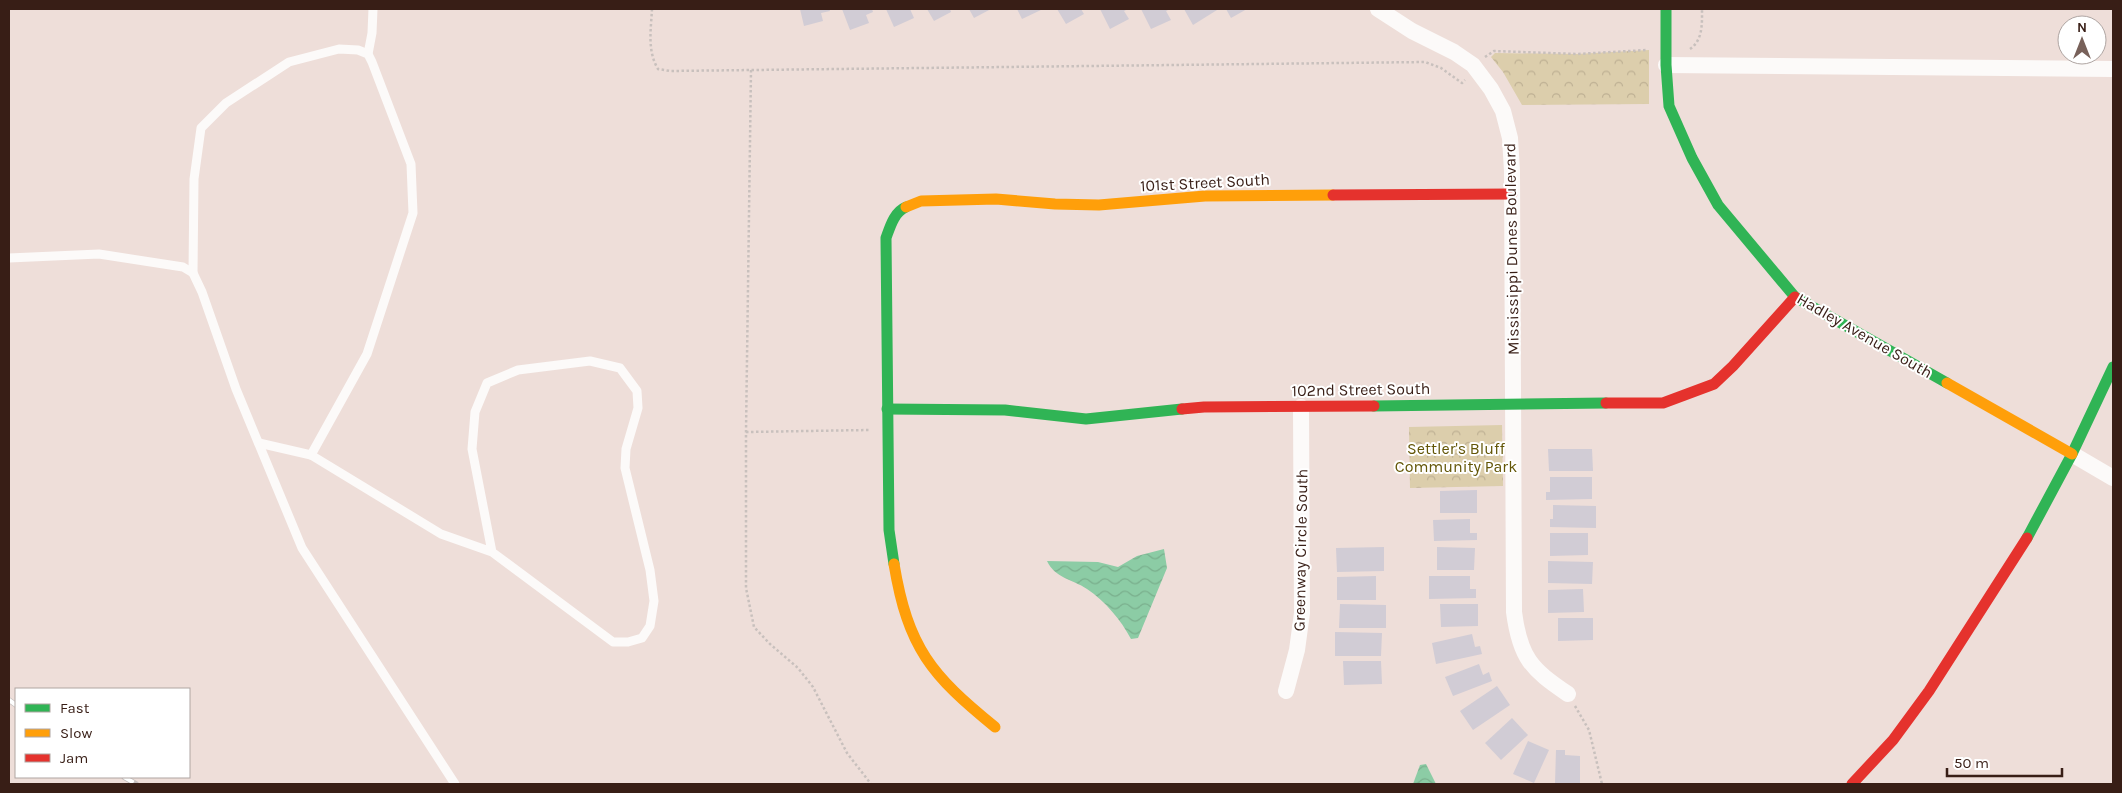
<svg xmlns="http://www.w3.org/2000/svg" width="2122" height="793" font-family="Karla,sans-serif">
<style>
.park{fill:url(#park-crowns)}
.water{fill:url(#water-waves)}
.building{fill:#d1ccd5}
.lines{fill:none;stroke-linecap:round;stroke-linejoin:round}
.path{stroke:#c8c0bd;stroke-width:2.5;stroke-dasharray:2.5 2.5;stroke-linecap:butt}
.lane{stroke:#fcfaf9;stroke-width:9}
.street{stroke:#fcfaf9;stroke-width:16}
.fast{stroke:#30b455;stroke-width:11}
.slow{stroke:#ff9f0a;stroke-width:11}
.jam{stroke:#e5322d;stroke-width:11}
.rail-casing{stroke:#c5bfbe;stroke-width:5.5}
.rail{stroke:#fff;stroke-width:4;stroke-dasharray:11;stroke-linecap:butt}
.labels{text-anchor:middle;stroke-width:4;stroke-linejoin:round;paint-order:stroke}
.street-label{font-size:16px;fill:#381e16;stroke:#fff}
.park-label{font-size:16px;fill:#635607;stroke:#fff}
</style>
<defs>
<pattern id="park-crowns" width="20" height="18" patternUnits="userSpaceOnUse" patternTransform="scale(1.25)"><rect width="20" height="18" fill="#dcceac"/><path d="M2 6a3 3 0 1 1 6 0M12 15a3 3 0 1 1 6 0" fill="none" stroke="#beb093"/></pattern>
<pattern id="water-waves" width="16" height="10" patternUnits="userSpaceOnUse" patternTransform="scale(1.25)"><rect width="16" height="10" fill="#8ccca5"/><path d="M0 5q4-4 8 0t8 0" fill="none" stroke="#7aaf8d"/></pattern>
</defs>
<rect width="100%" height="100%" fill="#eeded9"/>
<g class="park">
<polygon points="1649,50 1649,104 1522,105 1503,72 1491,57 1495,53 1577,54"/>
<polygon points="1502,425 1503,486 1410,488 1409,427"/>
</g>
<g class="water">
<path d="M1164,549L1167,568L1138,638L1131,639C1121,620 1105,601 1087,589C1072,579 1055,578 1047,561L1098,562L1118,567L1137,556Z"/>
<polygon points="1426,764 1436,784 1413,784 1420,765"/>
</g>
<g class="building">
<polygon points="800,9 829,9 830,11 821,13 823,21 804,26"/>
<polygon points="842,9 872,9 873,12 866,15 869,23 850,30"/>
<polygon points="886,9 910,9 914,18 894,27"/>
<polygon points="927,9 950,9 951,12 934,21"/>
<polygon points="969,9 991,9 974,18"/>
<polygon points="1017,9 1043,9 1022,19"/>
<polygon points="1057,9 1081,9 1084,14 1066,24"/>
<polygon points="1100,9 1128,9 1124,11 1129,19 1110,29"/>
<polygon points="1141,9 1170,9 1166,11 1171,20 1151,29"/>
<polygon points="1184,9 1216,9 1217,10 1193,25"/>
<polygon points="1226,9 1247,9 1231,18"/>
<polygon points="1548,449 1592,449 1593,471 1549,471"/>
<polygon points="1550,477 1592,477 1592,499 1546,500 1546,492 1550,492"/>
<polygon points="1477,490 1477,513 1440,513 1440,491"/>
<polygon points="1553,505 1596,506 1596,528 1550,527 1550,519 1553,519"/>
<polygon points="1470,519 1470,533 1477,533 1477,540 1434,541 1433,520"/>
<polygon points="1550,533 1588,533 1588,555 1550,556"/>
<polygon points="1384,547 1384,571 1337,572 1336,548"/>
<polygon points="1437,547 1475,548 1474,570 1437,570"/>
<polygon points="1548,561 1593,562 1592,584 1548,583"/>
<polygon points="1376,576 1376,600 1337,600 1337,577"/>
<polygon points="1429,576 1470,576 1470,589 1476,589 1476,598 1429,599"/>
<polygon points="1583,589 1584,612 1548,613 1548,590"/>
<polygon points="1340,604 1386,605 1386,628 1339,628"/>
<polygon points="1440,604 1478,604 1478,626 1441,627"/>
<polygon points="1558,618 1593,618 1593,640 1558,641"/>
<polygon points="1335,632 1382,633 1381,656 1335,656"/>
<polygon points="1472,634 1475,647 1480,646 1482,654 1436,664 1432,643"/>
<polygon points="1343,661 1381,661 1382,684 1344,685"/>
<polygon points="1479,664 1483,675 1489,672 1492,681 1453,696 1445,677"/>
<polygon points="1497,686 1510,705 1473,730 1460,711"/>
<polygon points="1512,718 1528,735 1501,760 1485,743"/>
<polygon points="1528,741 1549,750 1534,783 1513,774"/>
<polygon points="1556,750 1565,750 1565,755 1580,756 1580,784 1555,784"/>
</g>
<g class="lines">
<g class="path">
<path d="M652,9C651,29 647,51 658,69L670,71L1425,62L1441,68L1462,83L1465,80"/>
<path d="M1690,49C1703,40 1702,24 1702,9"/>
<polyline points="1485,57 1494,51 1577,54 1647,50"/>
<polyline points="751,70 746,432 746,588 754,627 770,644 798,668 813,687 847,753 871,784"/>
<polyline points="746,432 869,430"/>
<polyline points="1575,706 1589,730 1602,784"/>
</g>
<g class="lane">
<polyline points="368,54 372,33 373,9"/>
<polyline points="9,258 99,254 183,267 193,273 202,292 236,389 302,548 455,784"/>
<polyline points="193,273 194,179 201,128 226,103 289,62 339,49 358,50 368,54 372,62 411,164 413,213 367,354 311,455"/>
<polyline points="259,443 311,455 441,534 492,552 613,642 628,642 642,638 650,626 654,601 650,570 625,468 626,449 638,408 637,391 620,368 590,361 518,370 487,383 475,412 472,449 492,552"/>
</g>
<g class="street">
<path d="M1378,9L1412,31L1454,52L1473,65L1491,89L1503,111L1510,138L1512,171L1514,612C1520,658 1531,669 1568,694"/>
<polyline points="1666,65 2113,69"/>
<polyline points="2072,454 2113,478"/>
<polyline points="1286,691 1297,650 1302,613 1301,407"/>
</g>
<g class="fast">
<polyline points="1666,9 1666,65 1669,106 1692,158 1718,205 1795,297 1947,383"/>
<polyline points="1374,406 1606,403"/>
<polyline points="887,409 1005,410 1086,419 1182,409"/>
<polyline points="2027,538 2072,454 2113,367"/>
<path d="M894,564L889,530L886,238C890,227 894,212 906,207"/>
</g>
<g class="slow">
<polyline points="906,207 921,201 996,199 1055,204 1099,205 1205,196 1333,195"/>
<polyline points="1947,383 2072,454"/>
<path d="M894,564C908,648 931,675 995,727"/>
</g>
<g class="jam">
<polyline points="1333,195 1512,194"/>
<polyline points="1606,403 1663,403 1714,384 1733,366 1795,297"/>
<polyline points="1182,409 1204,407 1374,406"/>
<polyline points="1852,784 1893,740 1929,691 2027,538"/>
</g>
<g class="rail-casing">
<g id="rail">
<polyline points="9,700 16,705"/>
<polyline points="124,777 136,784"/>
</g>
</g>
<use href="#rail" class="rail"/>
</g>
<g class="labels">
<g class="street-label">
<text transform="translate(1205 182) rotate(-3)" y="6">101st Street South</text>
<text transform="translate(1511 249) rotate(-91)" y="6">Mississippi Dunes Boulevard</text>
<text transform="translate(1865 335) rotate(30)" y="6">Hadley Avenue South</text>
<text transform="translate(1361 389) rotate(-1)" y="6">102nd Street South</text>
<text transform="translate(1300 550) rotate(-89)" y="6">Greenway Circle South</text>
</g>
<g class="park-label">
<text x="1456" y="454">Settler's Bluff<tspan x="1456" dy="18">Community Park</tspan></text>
</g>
</g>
<rect width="2122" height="793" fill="none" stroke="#381e16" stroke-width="20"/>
<rect x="15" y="688" width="175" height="90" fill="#ffffff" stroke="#afa5a2"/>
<rect x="25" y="704" width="25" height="8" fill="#30b455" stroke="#afa5a2"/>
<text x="60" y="713" font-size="15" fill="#381e16">Fast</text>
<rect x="25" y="729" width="25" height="8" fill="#ff9f0a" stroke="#afa5a2"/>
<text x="60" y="738" font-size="15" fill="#381e16">Slow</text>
<rect x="25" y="754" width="25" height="8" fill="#e5322d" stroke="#afa5a2"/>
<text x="60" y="763" font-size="15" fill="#381e16">Jam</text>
<g transform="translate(2082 40)"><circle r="24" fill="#ffffff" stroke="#afa5a2"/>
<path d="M0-4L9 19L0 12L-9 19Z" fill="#78615a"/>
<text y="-8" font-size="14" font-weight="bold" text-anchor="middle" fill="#381e16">N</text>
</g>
<path d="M1947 768v8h115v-8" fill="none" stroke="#381e16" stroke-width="2.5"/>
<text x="1954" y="768" font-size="15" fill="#381e16" stroke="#ffffff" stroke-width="4" paint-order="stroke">50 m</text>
</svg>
